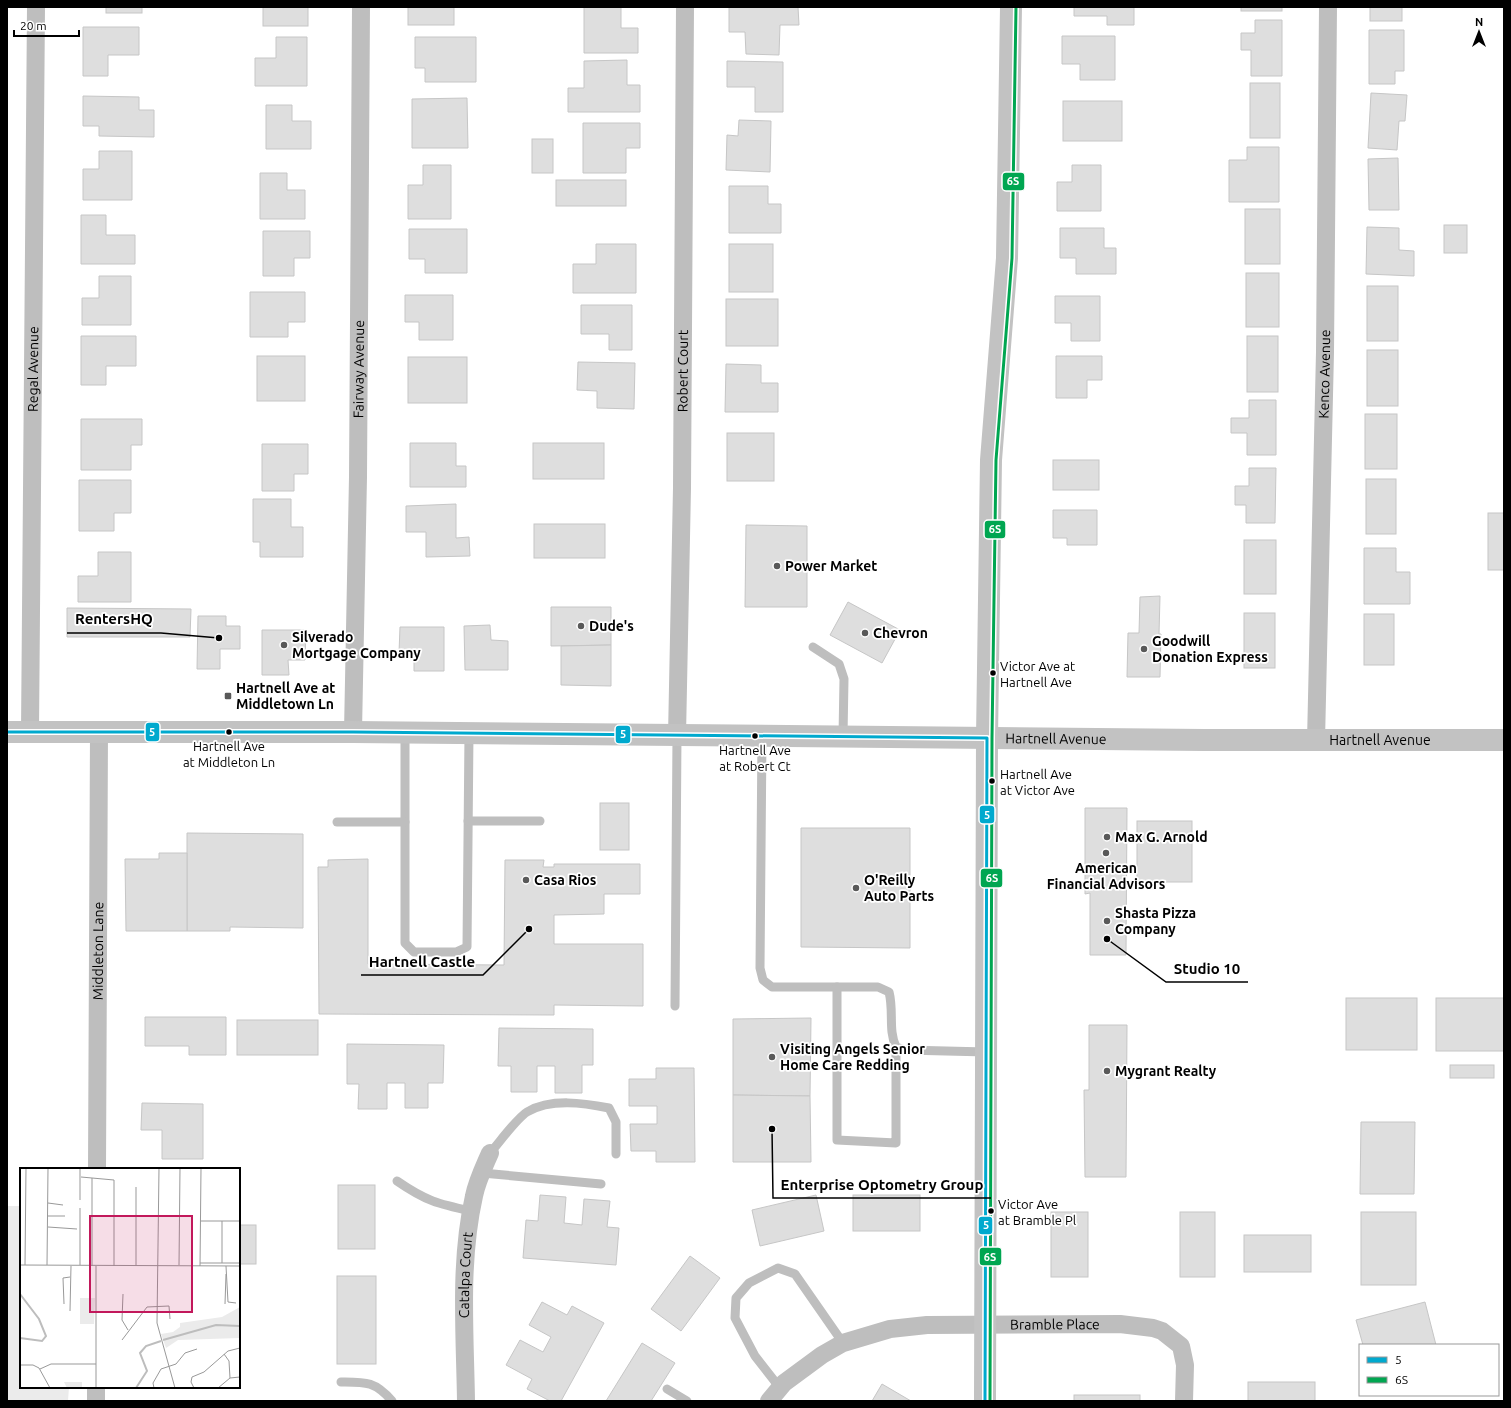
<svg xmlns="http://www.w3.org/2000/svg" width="1511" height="1408" font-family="Ubuntu,sans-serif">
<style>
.green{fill:#ebebeb}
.building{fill:#dedede;stroke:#c6c6c6}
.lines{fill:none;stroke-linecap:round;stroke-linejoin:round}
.lane{stroke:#bebebe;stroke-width:9}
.street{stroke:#bebebe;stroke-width:18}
.secondary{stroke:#c2c2c2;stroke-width:22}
.bus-1-casing{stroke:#fff;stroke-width:6}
.bus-2-casing{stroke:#fff;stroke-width:6}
.bus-1{stroke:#00a9ce;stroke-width:3}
.bus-2{stroke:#00a651;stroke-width:3}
.poi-dot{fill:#595959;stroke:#fff;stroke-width:1.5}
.bus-dot{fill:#000;stroke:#fff;stroke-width:1.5}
.labels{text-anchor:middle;stroke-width:3.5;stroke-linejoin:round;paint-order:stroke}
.bus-label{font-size:13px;fill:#000;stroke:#fff;text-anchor:start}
.street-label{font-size:14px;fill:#000;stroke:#fff}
.poi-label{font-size:14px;font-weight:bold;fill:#000;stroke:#fff;text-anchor:start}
.inset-river{fill:none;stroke:#bdbdbd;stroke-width:2}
.inset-road{fill:none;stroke:#999;stroke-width:1}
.view{fill:#c2185b;fill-opacity:0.15;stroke:#c2185b;stroke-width:2}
.inset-edge{fill:none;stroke:#000;stroke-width:2}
.leader{fill:none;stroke:#000;stroke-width:1.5}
.callout-dot{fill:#000;stroke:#fff;stroke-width:1.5}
.callout-label{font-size:15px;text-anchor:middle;font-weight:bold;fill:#000;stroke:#fff;stroke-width:3.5;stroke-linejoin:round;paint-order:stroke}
.line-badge{stroke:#fff;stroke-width:1.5}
.badge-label{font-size:11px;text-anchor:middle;font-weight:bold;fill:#fff}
</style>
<rect width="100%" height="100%" fill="#fff"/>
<polygon class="green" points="7,1206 21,1206 21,1387 69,1387 68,1401 7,1401"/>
<g class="building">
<rect x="106" y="7" width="36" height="6"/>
<rect x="263" y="7" width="45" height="19"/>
<rect x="408" y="7" width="46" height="18"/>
<polygon points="584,7 621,7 621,28 638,28 638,53 584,53"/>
<polygon points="729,7 798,7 799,25 780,25 779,55 746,54 745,32 729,32"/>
<polygon points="1074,7 1134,7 1134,25 1107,25 1107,16 1074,16"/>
<rect x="1241" y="7" width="41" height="4"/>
<rect x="1370" y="7" width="32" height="14"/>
<polygon points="1255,20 1282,20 1282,76 1251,76 1251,50 1241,50 1241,33 1255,33"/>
<polygon points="83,27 139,27 139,55 108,55 108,76 83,76"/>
<polygon points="1369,30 1404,30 1404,71 1395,71 1395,84 1369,84"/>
<polygon points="1062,36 1115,36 1115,80 1080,80 1080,64 1062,64"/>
<polygon points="276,37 307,37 307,86 255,86 255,58 276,58"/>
<polygon points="415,37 476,37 476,82 425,82 425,68 415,68"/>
<polygon points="627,60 627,85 640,85 640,112 568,112 568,88 584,88 584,61"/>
<polygon points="727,61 783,62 783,112 755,112 755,87 727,87"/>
<rect x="1250" y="83" width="30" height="55"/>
<polygon points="1371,93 1407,95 1405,121 1399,121 1397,150 1368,148"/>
<polygon points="83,96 139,97 139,110 154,110 154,137 99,136 99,126 83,126"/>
<polygon points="467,98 468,148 412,148 412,99"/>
<rect x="1063" y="101" width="59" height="40"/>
<polygon points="266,105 292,105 292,121 311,121 311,149 266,149"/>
<polygon points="739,120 771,121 770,172 726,170 727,135 738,136"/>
<polygon points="583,123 640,123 640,148 626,148 626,173 583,173"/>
<rect x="532" y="139" width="21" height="34"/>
<polygon points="1247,147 1279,147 1279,202 1229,202 1229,160 1247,160"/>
<polygon points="99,151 132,151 132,200 83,200 83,169 99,169"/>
<polygon points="1398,158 1399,210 1369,210 1368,159"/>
<polygon points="423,165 451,165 451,219 408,219 408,185 423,185"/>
<polygon points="1072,165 1101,165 1101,211 1057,211 1057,182 1072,182"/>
<polygon points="260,173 287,173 287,190 305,190 305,219 260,219"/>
<rect x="556" y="180" width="70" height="26"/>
<polygon points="729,186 768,186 768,204 781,204 781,233 729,233"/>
<rect x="1245" y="209" width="35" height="55"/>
<polygon points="81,215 106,215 106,235 135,235 135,264 81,264"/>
<rect x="1444" y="225" width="23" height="28"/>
<polygon points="1367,227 1399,228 1399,250 1414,251 1414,276 1366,274"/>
<polygon points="1060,228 1104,228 1104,248 1116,248 1116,274 1076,274 1076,258 1060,258"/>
<polygon points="409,229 467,229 467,273 425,273 425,259 409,259"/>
<polygon points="263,231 310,231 310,258 294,258 294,276 263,276"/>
<polygon points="596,244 636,244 636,293 573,293 573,264 596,264"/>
<rect x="729" y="244" width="44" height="48"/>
<rect x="1246" y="273" width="33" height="54"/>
<polygon points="99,276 131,276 131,325 82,325 82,298 99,298"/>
<rect x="1367" y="286" width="31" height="55"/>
<polygon points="250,292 305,292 305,322 288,322 288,337 250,337"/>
<polygon points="405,295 453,295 453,340 419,340 419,322 405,322"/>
<polygon points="1055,296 1100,296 1100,341 1071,341 1071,323 1055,323"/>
<rect x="726" y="299" width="52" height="47"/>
<polygon points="581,305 632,305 632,350 609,350 609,334 581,334"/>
<polygon points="81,336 136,336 136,366 106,366 106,385 81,385"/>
<rect x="1247" y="336" width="31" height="56"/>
<rect x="1367" y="350" width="31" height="56"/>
<rect x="257" y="356" width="48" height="45"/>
<polygon points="1056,356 1102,356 1102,380 1087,380 1087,398 1056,398"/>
<rect x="408" y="357" width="59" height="46"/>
<polygon points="578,362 635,363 634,409 597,408 597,391 577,390"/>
<polygon points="726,364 761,365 761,383 778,383 778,412 725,412"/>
<polygon points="1249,400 1276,400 1276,455 1247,455 1247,433 1231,433 1231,418 1249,418"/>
<rect x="1365" y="414" width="32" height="55"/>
<polygon points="81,419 142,419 142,445 131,445 131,470 81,470"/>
<rect x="727" y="433" width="47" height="48"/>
<polygon points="410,443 456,443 456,466 466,466 466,487 410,487"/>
<rect x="533" y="443" width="71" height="36"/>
<polygon points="262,444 308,444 308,474 294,474 294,491 262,491"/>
<rect x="1053" y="460" width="46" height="30"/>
<polygon points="1249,468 1276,468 1275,523 1246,523 1246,505 1235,505 1235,486 1249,486"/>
<rect x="1366" y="479" width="30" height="55"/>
<polygon points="79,480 131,480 131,513 114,513 114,531 79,531"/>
<polygon points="253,499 291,499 291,527 303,527 303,557 260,557 260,542 253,542"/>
<polygon points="456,504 456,538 469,537 470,556 426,557 426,532 406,532 406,506"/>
<polygon points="1053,510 1097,510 1097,545 1067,545 1067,538 1053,538"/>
<rect x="1488" y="513" width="16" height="57"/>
<rect x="534" y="524" width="71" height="34"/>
<polygon points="746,525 807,526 807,607 745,607"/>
<rect x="1244" y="540" width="32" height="54"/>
<polygon points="1364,548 1396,548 1396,572 1410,572 1410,604 1364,604"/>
<polygon points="98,552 131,552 131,602 78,602 78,576 98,576"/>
<polygon points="1160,596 1159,634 1161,634 1160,677 1127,677 1128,633 1139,633 1140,597"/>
<polygon points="848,602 900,630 882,663 830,635"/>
<polygon points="551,607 611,607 611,645 551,646"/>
<polygon points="67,608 191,609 190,637 67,637"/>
<rect x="1244" y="613" width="31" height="55"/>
<rect x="1364" y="614" width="30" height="51"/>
<polygon points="198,616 226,616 226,626 240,626 240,649 220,649 220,669 197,669"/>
<polygon points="490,625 491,640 508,641 508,670 465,670 464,626"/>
<polygon points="400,627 444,627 444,671 414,671 414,653 399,653"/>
<polygon points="262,630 306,630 305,660 288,660 289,675 262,675"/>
<polygon points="611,645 611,686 561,685 561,646"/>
<rect x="600" y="803" width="29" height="47"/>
<polygon points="1085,808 1127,808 1126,955 1090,955 1090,893 1085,894"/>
<rect x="1137" y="821" width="55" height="61"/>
<polygon points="801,828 910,828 910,948 801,947"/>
<polygon points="187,833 303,834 303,928 230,927 230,931 187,931"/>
<polygon points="159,853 187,853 187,931 126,931 125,859 159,859"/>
<polygon points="368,859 368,964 504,965 505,860 544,860 543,867 554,867 554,864 640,864 640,894 604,894 604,914 554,915 554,944 643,944 643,1006 554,1005 554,1015 319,1014 318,867 328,867 328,860"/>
<rect x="1346" y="998" width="71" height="52"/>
<rect x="1436" y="998" width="68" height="53"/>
<polygon points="145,1017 226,1017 226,1055 189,1055 189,1046 145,1046"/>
<polygon points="811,1018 810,1096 733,1095 733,1019"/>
<rect x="237" y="1020" width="81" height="35"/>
<polygon points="1089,1025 1127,1025 1126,1177 1085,1177 1084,1090 1089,1090"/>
<polygon points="499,1028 593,1029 593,1065 582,1065 582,1093 555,1093 555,1066 537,1066 537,1092 511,1092 511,1066 498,1066"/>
<polygon points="347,1044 444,1045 443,1083 428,1083 428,1108 405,1108 405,1083 387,1083 387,1109 358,1109 359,1084 347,1084"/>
<rect x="1450" y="1065" width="44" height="13"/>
<polygon points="656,1068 694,1068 695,1162 656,1162 656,1151 631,1151 630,1124 657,1124 657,1106 629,1106 629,1079 656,1079"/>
<polygon points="733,1095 810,1096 811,1162 733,1162"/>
<polygon points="142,1103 203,1104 203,1159 162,1159 162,1130 141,1130"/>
<polygon points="1361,1122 1415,1122 1414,1194 1360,1194"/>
<rect x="338" y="1185" width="37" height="64"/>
<polygon points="540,1195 566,1197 564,1223 582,1225 584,1199 610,1201 607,1227 619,1228 616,1265 523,1258 526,1220 538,1221"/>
<polygon points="816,1195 824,1231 760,1246 752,1210"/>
<rect x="853" y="1195" width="67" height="36"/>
<rect x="1051" y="1212" width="37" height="65"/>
<rect x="1180" y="1212" width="35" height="65"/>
<rect x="1361" y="1212" width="55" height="73"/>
<rect x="239" y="1225" width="17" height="39"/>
<rect x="1244" y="1235" width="67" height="37"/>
<polygon points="690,1256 720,1278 681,1331 651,1309"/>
<rect x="337" y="1276" width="39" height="88"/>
<polygon points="542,1302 567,1315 572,1306 604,1323 561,1401 550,1401 527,1389 532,1379 506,1365 520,1340 543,1352 551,1337 529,1325"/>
<polygon points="1425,1302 1436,1345 1363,1345 1356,1320"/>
<polygon points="642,1343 675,1363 651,1401 606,1401"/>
<rect x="1248" y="1382" width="67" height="19"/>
<polygon points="882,1384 911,1401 872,1401"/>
<rect x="1074" y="1395" width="66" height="6"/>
</g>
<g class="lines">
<g class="lane">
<polyline points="813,647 839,664 844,679 843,736"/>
<polyline points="405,732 405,943 414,952 456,952 467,947 469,733"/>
<path d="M762,736L760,968L763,980L772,987H878L889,992C894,1011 888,1030 896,1047L905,1050L987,1052"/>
<polyline points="468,821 540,821"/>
<polyline points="337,822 405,822"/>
<polyline points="837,987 837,1140 896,1143 896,1047"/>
<polyline points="675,1006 677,736"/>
<path d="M490,1153C499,1143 517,1118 527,1112C551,1098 584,1103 609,1108L616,1122V1154"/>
<polyline points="482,1173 601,1184"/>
<path d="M397,1181C426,1201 438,1204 471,1211"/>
<path d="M341,1382C365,1382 375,1381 392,1401"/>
<polyline points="780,1388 755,1356 735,1318 736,1298 749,1283 778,1268 795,1274 843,1343"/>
<polyline points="667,1389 687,1401"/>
</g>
<g class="street">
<path id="s1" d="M30,732L36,7"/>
<path id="s2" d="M353,732L358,477L361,7"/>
<path id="s3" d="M677,736L682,488L685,7"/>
<path id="s4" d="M1316,741L1325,352L1328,7"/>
<path id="s5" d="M97,1169L99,732"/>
<polyline points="96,1401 96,1387"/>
<path id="s6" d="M466,1401C465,1333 459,1263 474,1196C477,1181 484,1167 490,1153"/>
<path id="s7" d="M769,1401L784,1383L822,1355L843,1343L890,1329L927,1325L1120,1324L1153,1328L1162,1331L1181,1346L1185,1365L1184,1401"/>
</g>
<g class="secondary">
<path id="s8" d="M7,732H353L1204,740H1504"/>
<polyline points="985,1401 987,738 991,460 1007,258 1011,7"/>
</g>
<g class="bus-1-casing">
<polyline id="bus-1" points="7,732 353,732 987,738 985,1401"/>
</g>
<g class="bus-2-casing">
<polyline id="bus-2" points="990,1401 992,738 996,460 1012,258 1016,7"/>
</g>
<use href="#bus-1" class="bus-1"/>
<use href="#bus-2" class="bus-2"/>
</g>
<g class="poi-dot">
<circle cx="777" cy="566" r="4"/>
<circle cx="581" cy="626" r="4"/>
<circle cx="865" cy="633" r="4"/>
<circle cx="284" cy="645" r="4"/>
<circle cx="1144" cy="649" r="4"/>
<rect x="224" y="692" width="8" height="8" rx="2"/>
<circle cx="1107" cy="837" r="4"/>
<circle cx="1106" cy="853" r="4"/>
<circle cx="526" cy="880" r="4"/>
<circle cx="856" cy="888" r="4"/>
<circle cx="1107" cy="921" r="4"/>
<circle cx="772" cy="1057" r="4"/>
<circle cx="1107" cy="1071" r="4"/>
</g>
<g class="bus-dot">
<circle cx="993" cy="673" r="3.5"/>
<circle cx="229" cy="732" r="3.5"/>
<circle cx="755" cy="736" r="3.5"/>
<circle cx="992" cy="781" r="3.5"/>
<circle cx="991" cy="1211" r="3.5"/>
</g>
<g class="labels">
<g class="bus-label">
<text x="1000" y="671">Victor Ave at<tspan x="1000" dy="16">Hartnell Ave</tspan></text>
<text x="229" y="751" text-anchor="middle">Hartnell Ave<tspan x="229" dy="16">at Middleton Ln</tspan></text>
<text x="755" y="755" text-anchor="middle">Hartnell Ave<tspan x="755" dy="16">at Robert Ct</tspan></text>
<text x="1000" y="779">Hartnell Ave<tspan x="1000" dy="16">at Victor Ave</tspan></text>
<text x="998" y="1209">Victor Ave<tspan x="998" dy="16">at Bramble Pl</tspan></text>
</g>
<g class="street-label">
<text dy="5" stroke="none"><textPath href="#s1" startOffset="363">Regal Avenue</textPath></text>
<text dy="5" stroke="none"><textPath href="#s2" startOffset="363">Fairway Avenue</textPath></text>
<text dy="5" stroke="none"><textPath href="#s3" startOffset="365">Robert Court</textPath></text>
<text dy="5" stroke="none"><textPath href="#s4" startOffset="367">Kenco Avenue</textPath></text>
<text dy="5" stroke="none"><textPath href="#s8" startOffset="1049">Hartnell Avenue</textPath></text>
<text dy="5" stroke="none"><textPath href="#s8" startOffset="1373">Hartnell Avenue</textPath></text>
<text dy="5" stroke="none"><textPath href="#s5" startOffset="218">Middleton Lane</textPath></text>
<text dy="5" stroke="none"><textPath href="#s6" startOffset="126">Catalpa Court</textPath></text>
<text dy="5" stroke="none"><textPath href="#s7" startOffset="309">Bramble Place</textPath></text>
</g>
<g class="poi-label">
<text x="785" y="571">Power Market</text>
<text x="589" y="631">Dude's</text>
<text x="873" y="638">Chevron</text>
<text x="292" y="642">Silverado<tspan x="292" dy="16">Mortgage Company</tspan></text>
<text x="1152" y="646">Goodwill<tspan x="1152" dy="16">Donation Express</tspan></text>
<text x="236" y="693">Hartnell Ave at<tspan x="236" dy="16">Middletown Ln</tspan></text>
<text x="1115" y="842">Max G. Arnold</text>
<text x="1106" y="873" text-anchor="middle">American<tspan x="1106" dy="16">Financial Advisors</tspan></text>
<text x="534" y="885">Casa Rios</text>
<text x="864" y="885">O'Reilly<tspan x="864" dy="16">Auto Parts</tspan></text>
<text x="1115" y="918">Shasta Pizza<tspan x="1115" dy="16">Company</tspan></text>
<text x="780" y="1054">Visiting Angels Senior<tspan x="780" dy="16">Home Care Redding</tspan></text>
<text x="1115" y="1076">Mygrant Realty</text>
</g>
</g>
<g transform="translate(20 1168)">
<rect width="220" height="220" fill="#fff"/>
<path d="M60,130H75L74,156H60ZM220,139V170L158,172L146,180L141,166L153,164L160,159V155L202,149ZM44,214H62V220H47Z" fill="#ebebeb"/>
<path class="inset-river" d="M0,126L19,151L26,168L22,173L0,170M143,172L196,157L220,158M116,220L127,203L120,185L126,178L141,173"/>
<path class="inset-road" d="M60,0V32M139,0L137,155L155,220M61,9L94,12V98M28,35L43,37M60,40V97M28,48H45M181,53H220M28,59L57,61M180,95H220M202,95V53M0,97L220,98M5,97L6,0M27,97L28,0M159,97L160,0M72,98V10M116,98V19M180,98L181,0M206,98L208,134L216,135M103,126L102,152L108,162M44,136L43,110L50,109M205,136L206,106M50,143L51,98M102,172L127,139L149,138L150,151M204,186L209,193L210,210M0,197H13L19,200L30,220M20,201L31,196H76M76,220V98M134,220L133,215L141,201L156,196L165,185L177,181M174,220L171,214L172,209L184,204L208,183L220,180M198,220L210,210L220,209"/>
<path class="view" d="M70,48H172V144H70Z"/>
<rect width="220" height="220" class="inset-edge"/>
</g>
<path class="leader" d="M219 638L161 633H67M529 929L483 975H361M1107 939L1166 982H1248M772 1129L773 1198H991"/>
<g class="callout-dot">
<circle cx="219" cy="638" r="4"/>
<circle cx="529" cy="929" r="4"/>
<circle cx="1107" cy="939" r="4"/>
<circle cx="772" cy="1129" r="4"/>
</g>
<g class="callout-label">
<text x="114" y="624">RentersHQ</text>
<text x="422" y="967">Hartnell Castle</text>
<text x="1207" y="974">Studio 10</text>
<text x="882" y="1190">Enterprise Optometry Group</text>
</g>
<g class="line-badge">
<rect x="1002" y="172" width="23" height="19" rx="4" fill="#00a651"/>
<rect x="984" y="520" width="22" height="19" rx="4" fill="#00a651"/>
<rect x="145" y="722" width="15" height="20" rx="4" fill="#00a9ce"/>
<rect x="615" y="725" width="16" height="19" rx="4" fill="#00a9ce"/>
<rect x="979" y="805" width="16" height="19" rx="4" fill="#00a9ce"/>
<rect x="980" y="868" width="23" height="20" rx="4" fill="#00a651"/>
<rect x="978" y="1216" width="15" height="19" rx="4" fill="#00a9ce"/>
<rect x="979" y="1247" width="23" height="19" rx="4" fill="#00a651"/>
</g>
<g class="badge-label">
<text x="1013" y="185">6S</text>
<text x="995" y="533">6S</text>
<text x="152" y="736">5</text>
<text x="623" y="738">5</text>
<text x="987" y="819">5</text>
<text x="992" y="882">6S</text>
<text x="986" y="1229">5</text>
<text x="990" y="1261">6S</text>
</g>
<rect width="1511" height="1408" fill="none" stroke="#000000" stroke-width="16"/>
<rect x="1359" y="1344" width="140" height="52" fill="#ffffff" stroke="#999999"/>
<rect x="1367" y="1357" width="20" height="6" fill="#00a9ce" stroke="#999999"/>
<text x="1395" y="1364" font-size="12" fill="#000000">5</text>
<rect x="1367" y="1377" width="20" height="6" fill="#00a651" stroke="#999999"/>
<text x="1395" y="1384" font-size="12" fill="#000000">6S</text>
<g transform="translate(1479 32)" stroke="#ffffff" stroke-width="3" paint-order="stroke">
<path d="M0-3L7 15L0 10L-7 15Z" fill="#000000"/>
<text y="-6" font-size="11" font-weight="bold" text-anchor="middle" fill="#000000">N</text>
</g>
<path d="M14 30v6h65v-6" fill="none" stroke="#000000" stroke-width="2"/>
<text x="20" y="30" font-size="12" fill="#000000" stroke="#ffffff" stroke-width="3" paint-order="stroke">20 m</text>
</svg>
